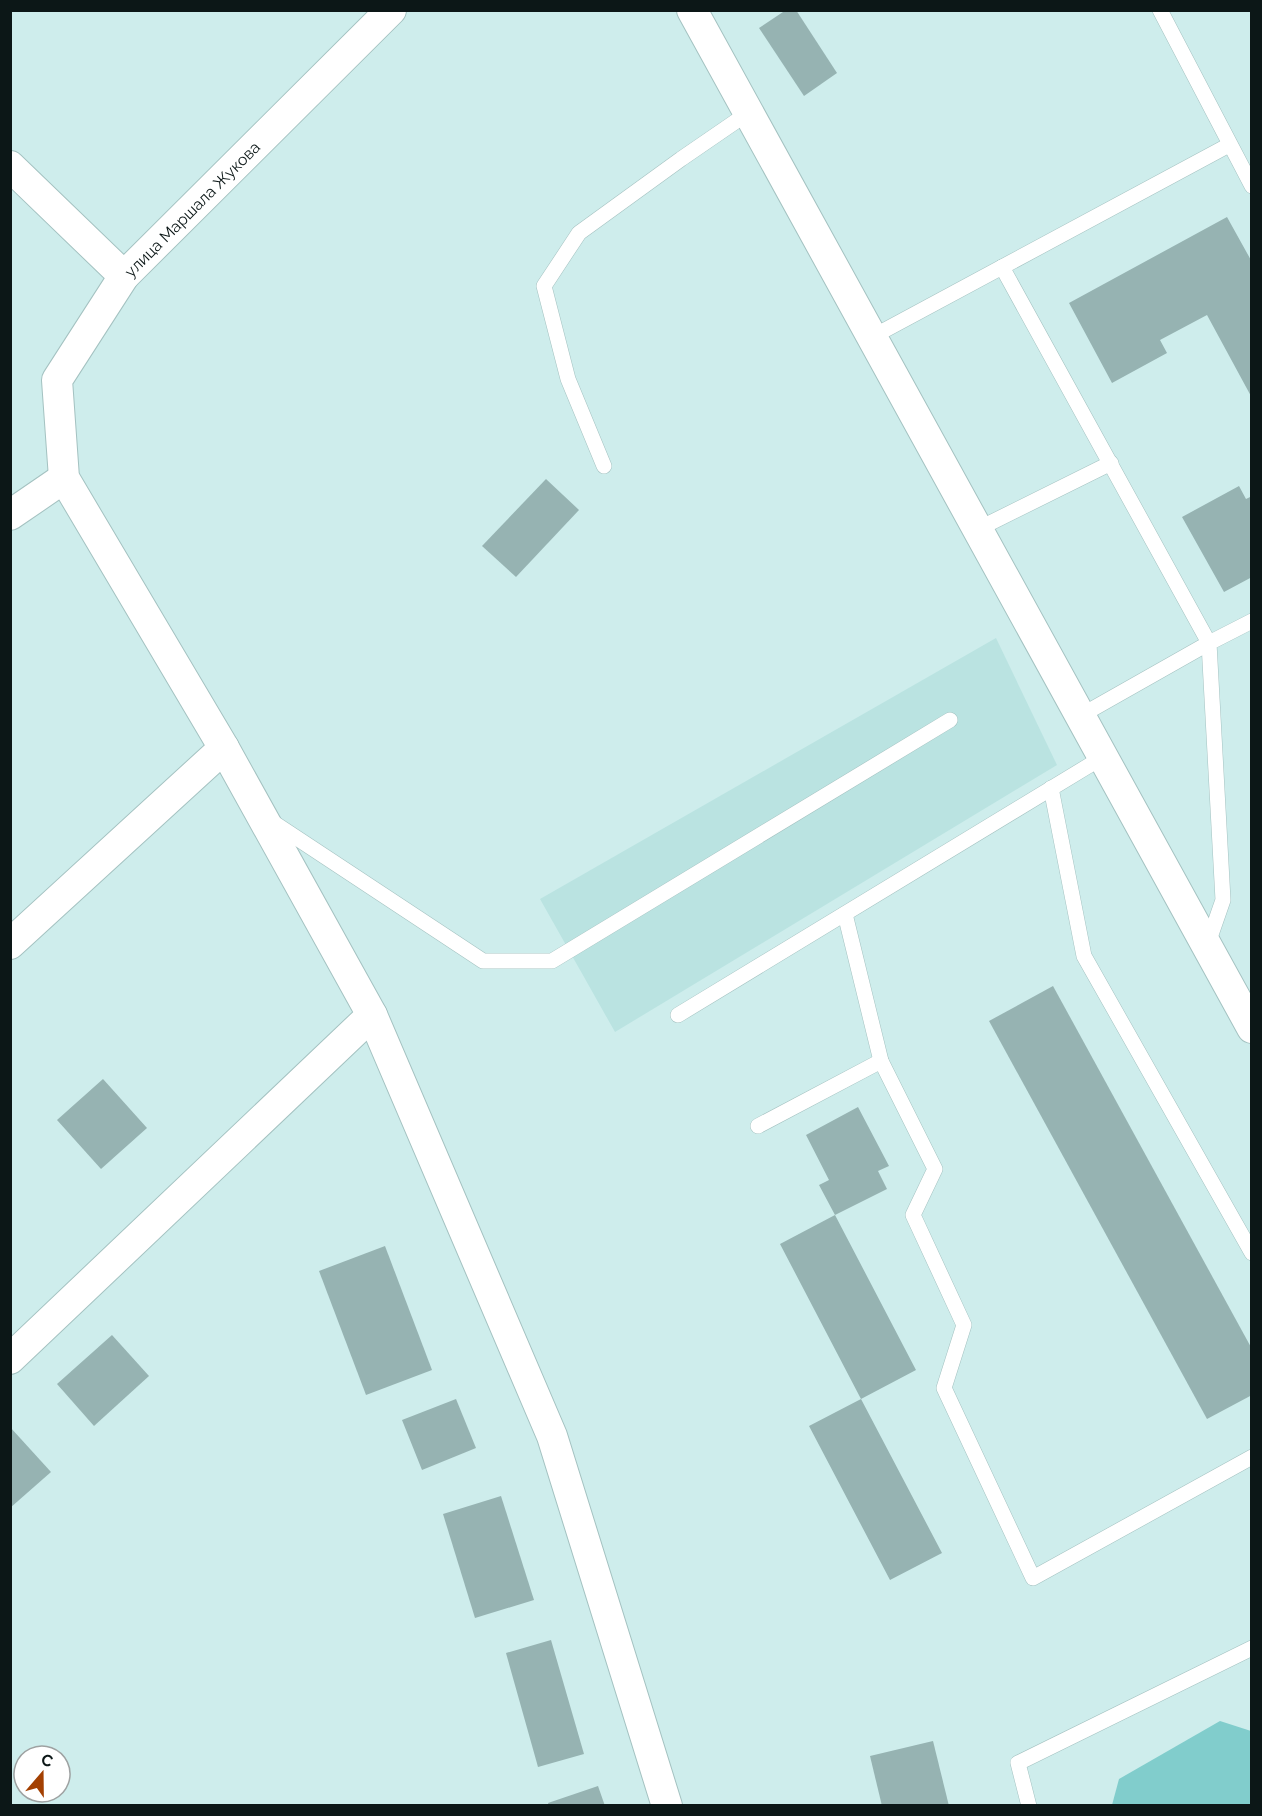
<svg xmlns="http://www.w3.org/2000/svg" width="1262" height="1816" font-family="Raleway,sans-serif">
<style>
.built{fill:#bae3e1}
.green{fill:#81cdcc}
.building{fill:#96b3b2}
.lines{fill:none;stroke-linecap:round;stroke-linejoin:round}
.lane-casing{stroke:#a4c2c1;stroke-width:16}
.street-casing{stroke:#a4c2c1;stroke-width:32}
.lane{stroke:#fff;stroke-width:15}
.street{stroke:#fff;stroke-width:30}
.labels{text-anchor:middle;stroke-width:6;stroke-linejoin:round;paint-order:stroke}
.street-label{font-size:16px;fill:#0c1717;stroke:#fff}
</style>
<rect width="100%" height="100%" fill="#ceedec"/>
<polygon class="built" points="996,638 1057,765 615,1032 540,899"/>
<polygon class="green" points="1220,1721 1251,1731 1251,1805 1112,1805 1119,1779"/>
<g class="building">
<polygon points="786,10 796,10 837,73 804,96 759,28"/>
<polygon points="1227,217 1252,262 1252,398 1207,315 1160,340 1167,353 1112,383 1069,303"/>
<polygon points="546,479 579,510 516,577 482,546"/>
<polygon points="1239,486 1246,499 1252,496 1252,577 1224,592 1182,517"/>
<polygon points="1053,986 1252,1349 1252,1395 1207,1419 989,1021"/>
<polygon points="103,1079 147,1128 101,1169 57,1120"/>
<polygon points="858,1107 889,1166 878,1171 887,1189 835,1215 819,1185 829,1180 806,1135"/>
<polygon points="835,1215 916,1370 861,1399 942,1553 890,1580 809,1426 861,1399 780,1244"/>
<polygon points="385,1246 432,1370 366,1395 319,1271"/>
<polygon points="112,1335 149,1376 94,1426 57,1384"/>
<polygon points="456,1399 476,1448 422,1470 402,1420"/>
<polygon points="10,1427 51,1472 10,1508"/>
<polygon points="501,1496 534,1600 475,1618 443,1514"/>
<polygon points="551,1640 584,1754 538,1767 506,1653"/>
<polygon points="933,1741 949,1806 882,1806 870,1756"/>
<polygon points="598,1786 605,1806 549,1806 548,1803"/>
</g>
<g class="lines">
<g class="lane-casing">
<g id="lane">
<polyline points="1160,10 1252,186"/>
<polyline points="1002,267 1209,643 1080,716"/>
<polyline points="872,337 1229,145"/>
<polyline points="604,466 568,379 544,286 579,233 681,159 748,113"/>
<polyline points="978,529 1111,463"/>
<polyline points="1051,788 1084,956 1252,1253"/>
<polyline points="271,821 483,961 552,961 950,720"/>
<polyline points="845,914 881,1061 935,1169 913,1215 964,1325 944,1388 1033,1578 1252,1457"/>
<polyline points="1207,946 1223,900 1209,643 1252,621"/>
<polyline points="678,1015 1103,757"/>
<polyline points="758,1126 881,1061"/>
<polyline points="1029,1806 1018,1763 1252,1648"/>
</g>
</g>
<g class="street-casing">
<g id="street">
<polyline points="391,10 124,276 57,380 64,478 224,748 372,1015 552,1436 667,1806"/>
<polyline points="692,10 1252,1028"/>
<polyline points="10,166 124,276"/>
<polyline points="10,515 64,478"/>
<polyline points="10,944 224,748"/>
<polyline points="10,1359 372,1015"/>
</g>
</g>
<use href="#lane" class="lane"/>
<use href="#street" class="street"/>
</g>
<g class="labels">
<g class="street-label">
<text transform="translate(192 209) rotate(-45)" y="6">улица Маршала Жукова</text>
</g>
</g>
<rect width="1262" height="1816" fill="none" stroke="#0c1717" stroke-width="24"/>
<g transform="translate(42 1774) rotate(20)"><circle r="28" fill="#ffffff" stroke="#9ea2a2" stroke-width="1.5"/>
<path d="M0-4.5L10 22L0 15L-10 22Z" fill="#a34002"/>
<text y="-9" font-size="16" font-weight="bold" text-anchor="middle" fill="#0c1717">С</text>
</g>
</svg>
